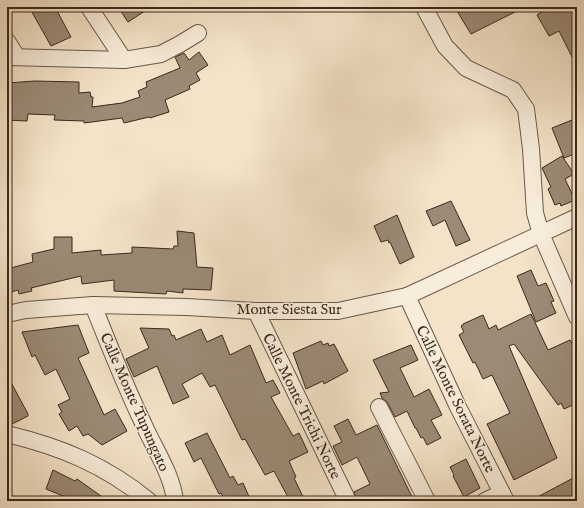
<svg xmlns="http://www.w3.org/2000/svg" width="584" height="508" font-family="'IM FELL English',serif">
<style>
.building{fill:#9b8a76;stroke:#3a291d}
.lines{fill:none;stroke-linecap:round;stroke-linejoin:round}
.minor-casing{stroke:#685848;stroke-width:18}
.minor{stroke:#f8eddb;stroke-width:16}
.labels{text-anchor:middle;stroke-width:3;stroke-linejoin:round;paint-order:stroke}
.street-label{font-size:15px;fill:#3a291d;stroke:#f8eddb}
</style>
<rect width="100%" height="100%" fill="#f4e3c8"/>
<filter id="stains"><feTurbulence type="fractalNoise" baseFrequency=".005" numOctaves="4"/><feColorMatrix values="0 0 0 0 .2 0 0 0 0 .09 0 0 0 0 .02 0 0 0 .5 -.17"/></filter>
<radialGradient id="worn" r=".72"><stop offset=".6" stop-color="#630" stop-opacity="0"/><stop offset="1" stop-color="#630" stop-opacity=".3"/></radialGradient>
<g class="building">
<polygon points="29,7 55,7 71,37 51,46"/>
<polygon points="118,7 151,7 128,22"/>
<polygon points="466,7 525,7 471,34 457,11"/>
<polygon points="550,7 574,7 577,12 577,67 559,31 549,36 537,15"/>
<polygon points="199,52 208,65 196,73 200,80 189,86 190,89 165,100 169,112 150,118 149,117 124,123 122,118 84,123 84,121 54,120 55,115 28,114 27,121 7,120 7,83 35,81 79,82 79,93 90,92 91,97 93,97 92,107 122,103 140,97 138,91 147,87 146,82 180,68 175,57 184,53 189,60"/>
<polygon points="577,118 577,153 564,158 552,128"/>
<polygon points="562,156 574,174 565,179 575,200 561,206 560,203 555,205 548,189 551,187 542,168"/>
<polygon points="451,201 470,240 456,246 445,220 433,226 426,211"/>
<polygon points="397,215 414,257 400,264 390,242 389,243 388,240 381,242 374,226"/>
<polygon points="177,231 194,233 197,267 213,268 211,290 183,289 183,293 167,291 166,294 114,291 114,280 82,284 81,276 31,288 32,291 19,294 18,290 11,292 7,278 7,269 33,262 32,254 54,249 54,237 72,237 72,253 101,250 101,255 132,253 132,247 173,249 174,246 178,246"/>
<polygon points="531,270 538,286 546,283 554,301 551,302 556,313 536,322 517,276"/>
<polygon points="531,314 548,350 570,340 577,353 577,403 564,409 561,403 558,405 514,344 509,346 557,458 514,480 487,424 510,413 492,375 483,379 475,362 473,363 459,335 464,332 461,326 463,325 463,324 483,315 489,329 496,325 498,330"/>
<polygon points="78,325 89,353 78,358 104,415 115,409 127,431 102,445 88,434 83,436 77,426 69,431 59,414 62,412 58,405 70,399 56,369 45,375 35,355 32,357 22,332"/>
<polygon points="140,328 169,329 172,336 174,335 176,340 201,329 207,342 222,335 230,355 250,345 266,383 273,380 280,393 271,397 293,436 299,433 308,452 289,461 296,477 294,478 305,501 290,501 274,471 265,475 245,439 242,440 215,385 210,387 202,373 182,384 189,397 173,404 157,366 134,377 126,359 149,348"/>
<polygon points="321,341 323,345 328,343 329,346 334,344 348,371 324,384 323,381 306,389 293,353"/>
<polygon points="411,345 418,360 400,368 414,397 429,389 442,415 431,420 441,438 427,445 423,437 421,438 416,428 415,428 407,411 395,417 387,402 382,398 380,393 389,392 373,360"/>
<polygon points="7,375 28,414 28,416 10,425 7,425"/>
<polygon points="348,419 356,435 377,425 414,501 357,501 354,492 370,484 357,457 342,465 333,446 342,442 334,426"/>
<polygon points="207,433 230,478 233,476 238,485 243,483 251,501 225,501 221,493 219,494 201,458 194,462 185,443"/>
<polygon points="466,459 480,488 464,497 453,476 454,475 450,467"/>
<polygon points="53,470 75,481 77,479 108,501 75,501 46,489"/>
<polygon points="577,476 577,501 530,501"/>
</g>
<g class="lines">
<g class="minor-casing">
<g id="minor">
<polyline points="89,7 124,60"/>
<polyline points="424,7 445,46 466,68 513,90 526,109 531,149 535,213 541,234 577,317"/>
<polyline points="7,41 17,57"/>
<polyline points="7,57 124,60 161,54 180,44 198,33"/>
<polyline points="407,296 458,407 506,501"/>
<path d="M93,305C109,345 125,386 144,425C155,450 172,474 175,501"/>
<polyline points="256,311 348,501"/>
<polyline points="7,314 26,310 93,305 187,307 256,311 338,311 407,296 577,217"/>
<polyline points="379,407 427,501"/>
<path d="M7,434C61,447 105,465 149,501"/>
<polyline points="485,501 502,493"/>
</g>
</g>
<use href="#minor" class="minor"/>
</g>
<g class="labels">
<g class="street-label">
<text x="289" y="314">Monte Siesta Sur</text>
<text transform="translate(456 399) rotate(64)" y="5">Calle Monte Sorata Norte</text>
<text transform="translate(135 402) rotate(66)" y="5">Calle Monte Tupungato</text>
<text transform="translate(302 406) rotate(64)" y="5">Calle Monte Trichi Norte</text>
</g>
</g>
<rect width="584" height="508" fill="none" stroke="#f4e3c8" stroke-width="24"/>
<rect x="8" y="8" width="568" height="492" fill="none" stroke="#3a291d" stroke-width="2"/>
<rect x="12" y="12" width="560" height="484" fill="none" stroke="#3a291d"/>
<rect width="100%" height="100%" filter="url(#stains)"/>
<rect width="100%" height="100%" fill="url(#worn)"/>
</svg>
